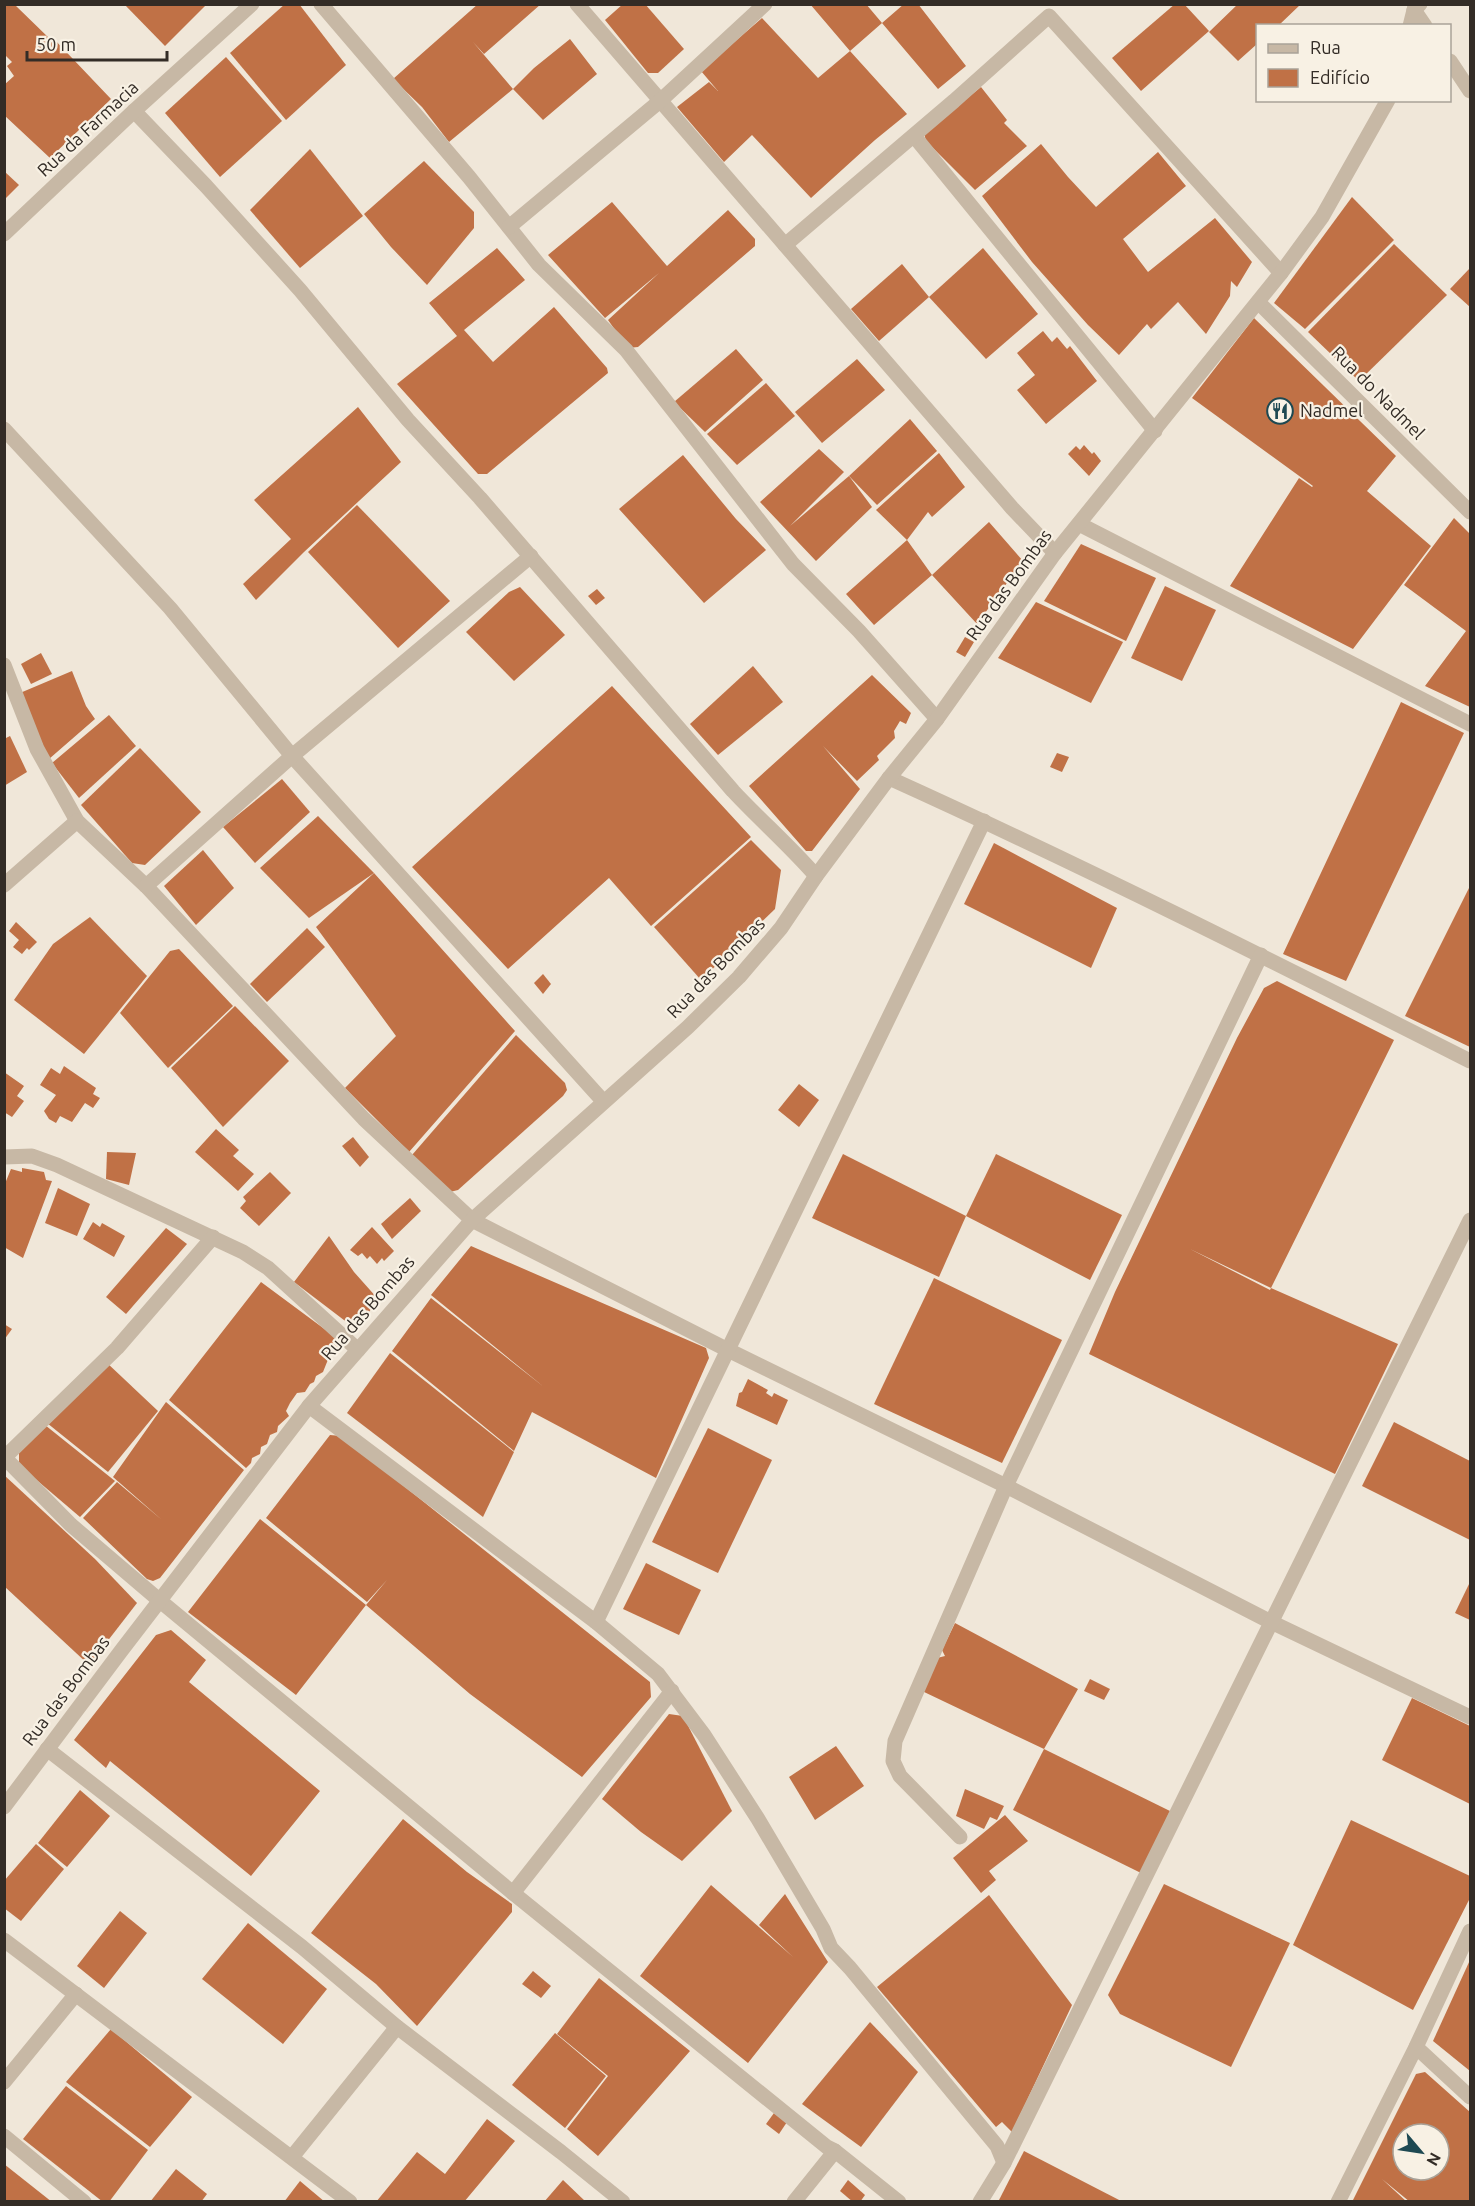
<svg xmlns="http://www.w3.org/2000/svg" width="1475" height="2206" font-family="Ubuntu,sans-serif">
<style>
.building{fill:#c07146;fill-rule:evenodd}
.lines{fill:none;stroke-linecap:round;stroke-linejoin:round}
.street{stroke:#c7b8a5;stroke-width:15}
.labels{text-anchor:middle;stroke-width:4.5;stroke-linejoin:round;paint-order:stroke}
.street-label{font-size:18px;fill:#332c26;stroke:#f8f1e4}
.poi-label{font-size:18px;fill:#332c26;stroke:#f8f1e4;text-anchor:start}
</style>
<rect width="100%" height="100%" fill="#f0e7d9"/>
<g class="building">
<polygon points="124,4 207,4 165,46"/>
<polygon points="285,4 299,4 346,65 286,120 230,53"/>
<polygon points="478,4 541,4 484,54 473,42 513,89 534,68 570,39 597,74 543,120 513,89 449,142 422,107 393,79"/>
<polygon points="623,4 645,4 684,49 658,73 648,73 605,20"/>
<polygon points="810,4 866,4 882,23 904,4 918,4 966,66 938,89 882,23 850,51"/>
<polygon points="1175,4 1184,4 1209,31 1141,91 1112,58"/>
<polygon points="1238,4 1301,4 1278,26 1257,26 1257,44 1238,61 1209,32"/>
<polygon points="4,5 15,5 51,40 53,38 111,99 50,158 4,115 4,85 14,76 7,66 12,62 4,54"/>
<polygon points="762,18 818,78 850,51 907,114 875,140 811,198 752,135 724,162 677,107 709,82 718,91 701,71"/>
<polygon points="226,57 282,121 220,177 165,113"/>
<polygon points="981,87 1007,120 1004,123 1027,146 975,190 926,141 924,133"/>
<polygon points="1041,144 1068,177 1096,207 1158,152 1186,186 1123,239 1148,272 1215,218 1252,262 1237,287 1231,281 1230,296 1206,334 1178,302 1151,329 1147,324 1119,355 1088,325 1032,262 982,196"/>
<polygon points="310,149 363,216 300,268 250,210"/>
<polygon points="424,161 474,212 474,228 427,285 391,247 364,214"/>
<polygon points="4,171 19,185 4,200"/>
<polygon points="1352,197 1394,240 1305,329 1274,303"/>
<polygon points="612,202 667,266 728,210 755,239 755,246 638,347 628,348 608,320 659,273 605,318 548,255"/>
<polygon points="1394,244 1447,295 1359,381 1308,332"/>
<polygon points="497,248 525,280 464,330 493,362 554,307 607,368 608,373 487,474 478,474 397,384 457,336 429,303"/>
<polygon points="983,248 1038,314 986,359 929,297"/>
<polygon points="902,264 929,297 879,341 851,309"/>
<polygon points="1470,268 1470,307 1450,289"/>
<polygon points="1254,318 1396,456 1367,491 1431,546 1353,649 1230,586 1299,478 1312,487 1313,486 1192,398"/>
<polygon points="1043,331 1052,342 1057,337 1067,349 1070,346 1097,381 1046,424 1017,390 1035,375 1017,353"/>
<polygon points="736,349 763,380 705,432 674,402"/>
<polygon points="857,359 885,390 822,443 795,412"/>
<polygon points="766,383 795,416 737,465 707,434"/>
<polygon points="358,407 401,462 304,552 256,600 243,584 291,539 254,500"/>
<polygon points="910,419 937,451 877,505 849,476"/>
<polygon points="1084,445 1092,454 1094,452 1101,461 1089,476 1068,454 1076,446 1080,450"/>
<polygon points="819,449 844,472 790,526 849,476 872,507 816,561 760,502"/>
<polygon points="939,453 965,487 932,517 928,512 907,540 932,575 989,522 1023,561 977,624 932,575 874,625 846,594 907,540 876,510"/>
<polygon points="683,455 736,519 766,550 704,603 619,509"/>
<polygon points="357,505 450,601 398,648 308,552"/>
<polygon points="1454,518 1470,534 1470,707 1425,686 1466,631 1404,585"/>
<polygon points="1081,544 1156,578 1126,641 1044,601"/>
<polygon points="1165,586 1216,610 1182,681 1131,658"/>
<polygon points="520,587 565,635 514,681 466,632 509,592"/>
<polygon points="597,589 605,598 596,605 588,596"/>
<polygon points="1036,602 1123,642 1091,703 998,658"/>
<polygon points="965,637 974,642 965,657 956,652"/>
<polygon points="41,653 52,674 31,684 21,664"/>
<polygon points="753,666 783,702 718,755 690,724"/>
<polygon points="72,671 86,706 95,719 49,759 20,693"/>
<polygon points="872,675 911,713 906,724 900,721 894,731 895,738 877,756 879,760 857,781 823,746 860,789 812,851 806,851 749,786"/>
<polygon points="612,686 751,837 651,926 609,878 508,969 412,867"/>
<polygon points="1401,702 1464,733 1346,981 1283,954"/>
<polygon points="109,715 136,746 79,798 52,763"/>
<polygon points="10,736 27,772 4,786 4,739"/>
<polygon points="140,748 201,812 145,865 132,863 81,805"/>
<polygon points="1057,753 1069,757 1062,772 1050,767"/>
<polygon points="282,779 310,812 255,863 223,827"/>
<polygon points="318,816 374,873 309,918 260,868"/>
<polygon points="751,840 781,870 775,909 701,980 654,927"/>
<polygon points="994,843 1117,908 1091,968 964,904"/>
<polygon points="203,850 234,888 196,925 164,886"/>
<polygon points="374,873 515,1031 409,1152 345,1088 396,1036 316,927"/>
<polygon points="1469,888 1470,889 1470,1047 1405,1016"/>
<polygon points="90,917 147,976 84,1054 14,1000 53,944"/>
<polygon points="16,922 37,942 29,950 27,948 22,954 13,947 19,940 9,931"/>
<polygon points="307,928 325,947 267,1002 250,984"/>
<polygon points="179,949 233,1006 168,1068 120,1013 170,951"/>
<polygon points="543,974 551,984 543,994 534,983"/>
<polygon points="1277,981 1394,1040 1271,1288 1190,1249 1270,1290 1271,1288 1398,1344 1335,1474 1089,1354 1115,1292 1237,1038 1264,988"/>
<polygon points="235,1006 289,1061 223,1127 171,1068"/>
<polygon points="516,1035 565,1083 567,1090 563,1096 458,1190 450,1192 412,1155"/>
<polygon points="64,1066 96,1088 93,1094 100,1098 93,1108 85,1103 72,1122 60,1116 56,1123 49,1119 44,1111 56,1095 40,1085 51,1068 60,1074"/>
<polygon points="4,1072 24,1086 17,1096 24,1101 12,1117 4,1112"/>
<polygon points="799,1084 819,1100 799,1127 778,1110"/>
<polygon points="216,1129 239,1150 233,1156 254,1174 238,1191 195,1152"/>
<polygon points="353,1137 369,1157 360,1167 342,1146"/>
<polygon points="107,1152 136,1153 129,1185 106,1179"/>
<polygon points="843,1154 966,1216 939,1277 812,1218"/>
<polygon points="996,1154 1122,1215 1090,1280 966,1216"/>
<polygon points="22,1168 44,1172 46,1180 52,1181 23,1258 4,1247 4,1186 11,1169 22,1172"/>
<polygon points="270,1172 291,1193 259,1226 240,1208 246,1201 243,1197"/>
<polygon points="58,1188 90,1204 77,1236 45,1223"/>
<polygon points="410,1198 421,1211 392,1239 381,1224"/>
<polygon points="93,1222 100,1227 102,1223 125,1236 114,1257 83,1239"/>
<polygon points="372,1227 394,1251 384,1261 382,1258 377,1264 370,1256 367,1259 362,1253 358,1256 350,1250"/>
<polygon points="166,1228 187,1244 126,1314 106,1297"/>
<polygon points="329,1236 354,1272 378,1299 369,1312 363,1309 359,1314 364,1323 357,1330 294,1282"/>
<polygon points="471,1246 706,1348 709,1358 656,1478 532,1412 514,1451 392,1351 431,1298 544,1387 431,1295"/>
<polygon points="934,1278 1062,1340 1002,1463 874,1404"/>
<polygon points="261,1282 342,1342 344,1345 331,1352 323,1372 316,1376 314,1382 310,1384 305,1392 297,1393 290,1403 286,1411 289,1416 278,1426 277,1432 270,1435 267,1444 261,1447 260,1454 252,1458 251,1463 246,1468 169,1400"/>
<polygon points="4,1324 12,1329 4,1340"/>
<polygon points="390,1353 514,1452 483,1517 347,1413"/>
<polygon points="106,1362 158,1411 108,1472 47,1423"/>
<polygon points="748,1379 768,1390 766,1393 772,1397 774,1393 788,1400 777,1425 736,1406 739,1393 742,1392"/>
<polygon points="166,1402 244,1470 160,1578 153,1581 147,1579 83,1518 117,1482 162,1520 113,1477"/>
<polygon points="1394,1422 1470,1461 1470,1540 1362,1486"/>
<polygon points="45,1425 115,1481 80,1517 19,1465 19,1453"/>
<polygon points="708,1428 772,1460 718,1573 652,1542"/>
<polygon points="330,1435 341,1436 650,1682 651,1697 582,1777 470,1694 366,1605 296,1695 188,1612 260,1519 366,1605 387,1580 367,1602 266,1518"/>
<polygon points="4,1475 95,1559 137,1603 89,1665 4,1586"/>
<polygon points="646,1563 701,1590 679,1635 623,1609"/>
<polygon points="1470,1582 1470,1620 1455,1613"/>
<polygon points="955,1623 1078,1689 1044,1749 922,1691 937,1658 945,1656 942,1650"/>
<polygon points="171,1630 206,1660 189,1682 320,1791 251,1876 110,1761 106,1768 74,1740 156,1635"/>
<polygon points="1090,1679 1110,1689 1104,1700 1084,1691"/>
<polygon points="1412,1698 1470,1726 1470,1804 1382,1760"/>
<polygon points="669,1714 683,1716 732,1811 682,1861 641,1832 602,1799"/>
<polygon points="836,1746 864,1786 815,1820 789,1777"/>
<polygon points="1044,1749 1170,1811 1141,1873 1013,1810"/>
<polygon points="965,1789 1004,1806 997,1820 990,1817 984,1829 956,1816"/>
<polygon points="80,1790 110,1816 67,1867 38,1843"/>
<polygon points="1005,1815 1028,1841 989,1871 996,1880 981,1893 953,1858"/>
<polygon points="403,1819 467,1872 512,1904 512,1912 417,2026 376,1984 311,1933"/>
<polygon points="1351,1820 1470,1876 1470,1898 1413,2010 1293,1945"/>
<polygon points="36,1844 64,1869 21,1921 4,1908 4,1881"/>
<polygon points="1164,1884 1290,1943 1231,2067 1120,2014 1108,1995"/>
<polygon points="711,1885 793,1957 759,1925 785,1894 828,1962 748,2063 640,1976"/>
<polygon points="989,1895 1072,2005 1012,2132 1002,2122 996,2127 877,1987"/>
<polygon points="120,1911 147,1933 104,1988 77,1966"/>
<polygon points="248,1923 327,1989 283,2044 202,1979"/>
<polygon points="1470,1960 1470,2071 1433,2041"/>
<polygon points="533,1971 551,1986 541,1998 522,1984"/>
<polygon points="599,1978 690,2051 598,2156 567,2129 608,2076 557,2034"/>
<polygon points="870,2022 918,2072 861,2147 802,2104"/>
<polygon points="111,2029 192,2097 150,2147 66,2082"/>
<polygon points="555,2033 606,2076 565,2128 512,2085"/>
<path d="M1425,2072L1470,2112V2202H1410L1382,2179L1407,2202H1352L1416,2074ZM1403,2134H1439V2170H1403Z"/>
<polygon points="66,2086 148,2150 109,2202 103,2202 23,2139"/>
<polygon points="774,2113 787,2122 779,2134 766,2124"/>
<polygon points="487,2119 515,2141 464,2202 376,2202 417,2152 445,2174"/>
<polygon points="1024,2151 1123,2202 998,2202"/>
<polygon points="4,2164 52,2202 4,2202"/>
<polygon points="176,2169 207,2194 201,2202 150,2202"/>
<polygon points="563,2180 586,2202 544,2202"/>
<polygon points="848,2180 865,2195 860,2202 853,2202 840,2191"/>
<polygon points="300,2181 325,2202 284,2202"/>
</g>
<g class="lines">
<g class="street">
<polyline points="321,4 469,177 539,265 626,350 793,564 859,631 937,719"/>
<polyline points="577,4 1012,508 1055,553"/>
<polyline points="1414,10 1425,26"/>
<polyline points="1410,26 1414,10 1420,4"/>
<polyline points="1450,61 1470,91"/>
<path d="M134,111L206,186L300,290L408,420L480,498L733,791C760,820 790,846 816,876"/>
<polyline points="914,136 1155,431"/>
<polyline points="509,227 660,101 765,4"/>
<polyline points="4,234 134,111 252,4"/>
<polyline points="785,245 954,101 1049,16 1281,273"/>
<polyline points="1258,302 1470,512"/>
<polyline points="4,429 170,608 292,756 603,1101"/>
<polyline points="1079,524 1470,724"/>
<polyline points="4,665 37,749 77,821 146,886 364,1119 472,1220 728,1350 1006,1486 1271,1622 1470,1717"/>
<path d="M889,778C1086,867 1278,964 1470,1061"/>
<polyline points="4,885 77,821"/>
<polyline points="146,886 292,756 531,556"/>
<polyline points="4,1157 32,1156 57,1165 243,1252 268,1268 358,1350"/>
<polyline points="309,1406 596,1622 658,1674 704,1735 758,1819 823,1929 831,1948 850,1968 997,2146 1004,2163 1470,1220"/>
<polyline points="4,1457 71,1525 159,1600 513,1893 827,2147 835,2151 899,2202"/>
<polyline points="5,1457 117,1348 213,1237"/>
<polyline points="596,1622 984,821"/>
<polyline points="47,1749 302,1947 397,2027 561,2152 623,2202"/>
<polyline points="4,1807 121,1651 309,1406 472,1220 688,1027 739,977 781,928 816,876 889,778 937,719 1055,553 1281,273 1322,217 1388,100"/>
<polyline points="960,1837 900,1776 893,1761 895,1741 1006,1486 1261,955"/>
<polyline points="513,1893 672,1691"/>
<polyline points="4,1940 350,2202"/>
<polyline points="1416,2047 1470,2097"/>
<polyline points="4,2082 76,1994"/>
<polyline points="4,2136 84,2202"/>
<polyline points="292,2157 397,2027"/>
<polyline points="794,2202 835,2151"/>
<polyline points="980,2202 1004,2163"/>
<polyline points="1338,2202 1416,2047 1470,1931"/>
</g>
</g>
<defs>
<g id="restaurant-ring" transform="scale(1.35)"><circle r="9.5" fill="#f8f1e4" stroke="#1e4952" stroke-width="1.5"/><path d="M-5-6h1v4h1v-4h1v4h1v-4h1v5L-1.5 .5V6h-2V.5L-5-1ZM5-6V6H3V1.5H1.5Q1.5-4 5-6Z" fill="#1e4952"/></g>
</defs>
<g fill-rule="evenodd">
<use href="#restaurant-ring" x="1280" y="411"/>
</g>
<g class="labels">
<g class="street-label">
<text transform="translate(88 129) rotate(-43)" y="6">Rua da Farmacia</text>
<text transform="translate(1378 393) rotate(45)" y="6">Rua do Nadmel</text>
<text transform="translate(1009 585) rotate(-54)" y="6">Rua das Bombas</text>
<text transform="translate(716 968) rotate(-46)" y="6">Rua das Bombas</text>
<text transform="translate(368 1308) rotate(-49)" y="6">Rua das Bombas</text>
<text transform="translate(66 1691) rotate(-53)" y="6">Rua das Bombas</text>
</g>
<g class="poi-label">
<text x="1300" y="417">Nadmel</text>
</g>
</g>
<rect width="1475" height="2206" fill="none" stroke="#332c26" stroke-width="12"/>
<rect x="1256" y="24" width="195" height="78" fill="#f8f1e4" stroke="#a9a298" stroke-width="1.5"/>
<rect x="1268" y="44" width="30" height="9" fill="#c7b8a5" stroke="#a9a298" stroke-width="1.5"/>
<text x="1310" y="54" font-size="18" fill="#332c26">Rua</text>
<rect x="1268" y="69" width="30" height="18" fill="#c07146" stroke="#a9a298" stroke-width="1.5"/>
<text x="1310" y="84" font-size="18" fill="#332c26">Edifício</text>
<g transform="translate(1421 2152) rotate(119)"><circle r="28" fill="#f8f1e4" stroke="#a9a298" stroke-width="1.5"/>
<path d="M0-4.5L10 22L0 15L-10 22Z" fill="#1e4952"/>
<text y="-9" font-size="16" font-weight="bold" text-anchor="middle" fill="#332c26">N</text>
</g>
<path d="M27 51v9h140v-9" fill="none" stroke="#332c26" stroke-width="3"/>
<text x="36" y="51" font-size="18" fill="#332c26" stroke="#f8f1e4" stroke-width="4.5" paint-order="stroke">50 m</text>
</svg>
